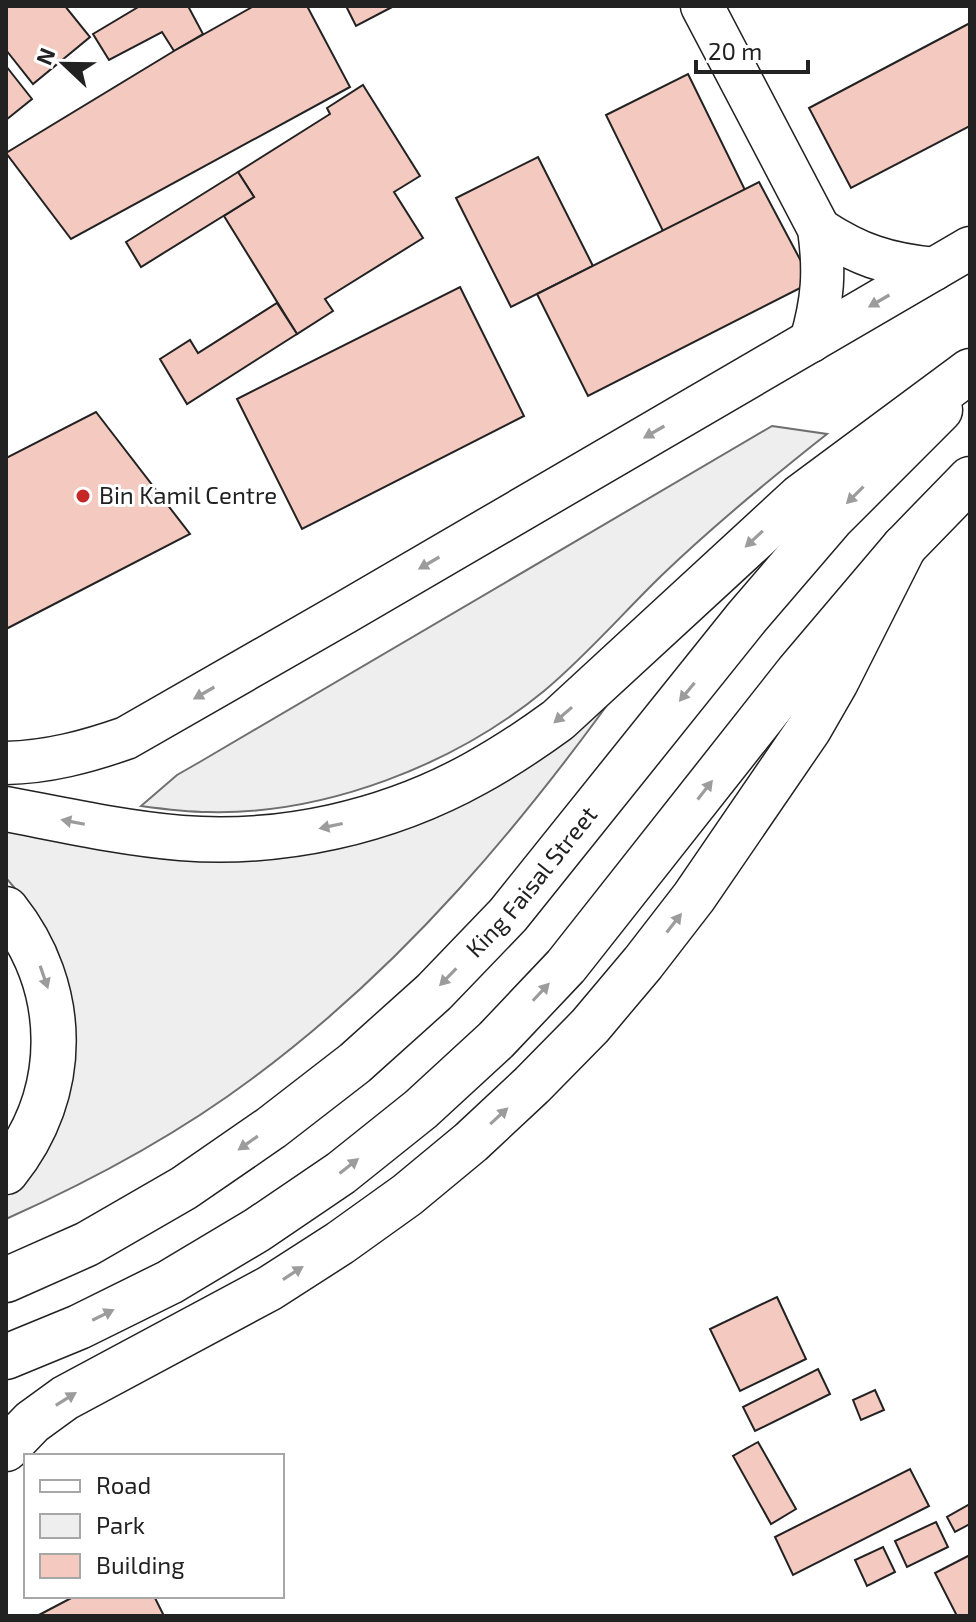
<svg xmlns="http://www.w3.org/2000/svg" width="976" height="1622" font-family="'Exo 2',sans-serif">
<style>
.green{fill:#eee;stroke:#6f6f6f;stroke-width:2}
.building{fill:#f3c9c0;stroke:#222;stroke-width:2}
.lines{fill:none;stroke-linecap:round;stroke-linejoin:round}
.minor-casing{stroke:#222;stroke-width:45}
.major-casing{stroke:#222;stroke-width:47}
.highway-casing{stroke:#222;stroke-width:47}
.minor{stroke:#fff;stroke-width:42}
.major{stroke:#fff;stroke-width:44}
.highway{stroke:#fff;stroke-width:44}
.oneway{fill:#9c9c9c}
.poi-dot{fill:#c62828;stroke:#fff;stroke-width:3}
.labels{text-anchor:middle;stroke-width:6;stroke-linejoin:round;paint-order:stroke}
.poi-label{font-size:24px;fill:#222;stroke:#fff;text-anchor:start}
.street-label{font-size:24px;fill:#222;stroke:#fff}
</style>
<rect width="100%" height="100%" fill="#fff"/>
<g class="green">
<path d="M772,426L827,434C770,479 714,525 661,576C622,614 586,656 544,691C454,765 325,815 208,812C186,812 163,809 141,806L177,775L198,763Z"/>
<path d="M631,672C523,824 404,966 253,1078C177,1135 93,1180 6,1219V1195L45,1138L25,900L6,878V828L300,848Z"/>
</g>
<g class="building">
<polygon points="6,6 65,6 90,37 33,84 6,50"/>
<polygon points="140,6 188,6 203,34 174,51 162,32 109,60 93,34"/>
<polygon points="254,6 307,6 350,87 71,239 6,153 174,51"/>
<polygon points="346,6 394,6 356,26"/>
<polygon points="970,23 970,126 851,188 809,108"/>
<polygon points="6,66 32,99 6,120"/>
<polygon points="688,74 745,190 663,231 606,115"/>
<polygon points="363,85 420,176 394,192 423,238 325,299 333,311 297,334 224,216 254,197 238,172 330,114 327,108"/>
<polygon points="538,157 593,266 511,307 456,198"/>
<polygon points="238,172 254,197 141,267 126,242"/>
<polygon points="759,182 812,282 588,396 537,294"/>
<polygon points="460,287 524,416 302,529 237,399"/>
<polygon points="277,303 297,334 187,404 160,359 190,340 198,353"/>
<polygon points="96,412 190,534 6,629 6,458"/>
<polygon points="777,1297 806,1359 740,1391 710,1329"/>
<polygon points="818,1369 830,1394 755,1431 743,1407"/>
<polygon points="875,1390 884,1410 861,1420 853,1400"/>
<polygon points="758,1442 796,1509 771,1524 733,1456"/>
<polygon points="910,1469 929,1506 793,1575 775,1537"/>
<polygon points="970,1504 970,1524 955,1532 947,1517"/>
<polygon points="936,1522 948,1547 907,1567 895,1541"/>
<polygon points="883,1547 895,1572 867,1586 855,1560"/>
<polygon points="970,1555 970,1614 966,1616 957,1616 935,1573"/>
<polygon points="75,1596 154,1596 164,1616 37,1616"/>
</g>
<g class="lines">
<g class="minor-casing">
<g id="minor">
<path d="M702,6L819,229C825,271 823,300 811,341"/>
<path d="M819,229C859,255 886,264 934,269"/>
<path d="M6,763C48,762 86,752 126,738L344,613L970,248"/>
</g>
</g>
<g class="major-casing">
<g id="major">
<path id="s1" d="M6,1280L87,1244L184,1188L271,1128L355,1063L434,992L508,915L747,617L832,518L940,410"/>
<polyline points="6,1357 79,1327 170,1282 257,1230 341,1173 421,1109 496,1040 566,966 798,672 904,547 970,479"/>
</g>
</g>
<g class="highway-casing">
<g id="highway">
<path d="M6,809C64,820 122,833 181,838C282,846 388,822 476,773C505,757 532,739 558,720L800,497L970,371"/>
<path d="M6,909C69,988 70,1093 6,1172"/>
<polyline points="6,1449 32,1422 65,1398 270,1288 340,1243 407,1195 471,1142 532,1085 590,1026 643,963 694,897 809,729 836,682 904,547"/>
</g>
</g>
<use href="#minor" class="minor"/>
<use href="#major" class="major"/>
<use href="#highway" class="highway"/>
</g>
<defs><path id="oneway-solid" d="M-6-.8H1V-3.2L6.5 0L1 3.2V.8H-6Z" transform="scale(2)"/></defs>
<g class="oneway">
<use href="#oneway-solid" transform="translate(879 301) rotate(150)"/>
<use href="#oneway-solid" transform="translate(654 432) rotate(150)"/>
<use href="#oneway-solid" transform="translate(855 495) rotate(135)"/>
<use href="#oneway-solid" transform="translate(754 539) rotate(137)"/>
<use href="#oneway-solid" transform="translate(429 563) rotate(150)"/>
<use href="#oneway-solid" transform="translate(687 692) rotate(129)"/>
<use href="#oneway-solid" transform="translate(204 693) rotate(150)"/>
<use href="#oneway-solid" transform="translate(563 715) rotate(139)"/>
<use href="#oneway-solid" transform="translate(705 790) rotate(-52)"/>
<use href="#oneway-solid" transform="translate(73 822) rotate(-169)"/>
<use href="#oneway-solid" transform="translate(331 826) rotate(168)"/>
<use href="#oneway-solid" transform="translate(674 923) rotate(-52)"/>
<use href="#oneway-solid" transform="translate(44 977) rotate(71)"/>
<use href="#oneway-solid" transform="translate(448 977) rotate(134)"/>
<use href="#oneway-solid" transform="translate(541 992) rotate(-47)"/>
<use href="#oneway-solid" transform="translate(499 1116) rotate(-43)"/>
<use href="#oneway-solid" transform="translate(248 1143) rotate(145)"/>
<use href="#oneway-solid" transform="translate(349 1166) rotate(-38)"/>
<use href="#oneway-solid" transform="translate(293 1273) rotate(-33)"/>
<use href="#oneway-solid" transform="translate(103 1315) rotate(-26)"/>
<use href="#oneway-solid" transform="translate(66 1399) rotate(-32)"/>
</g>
<circle class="poi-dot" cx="83" cy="496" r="8"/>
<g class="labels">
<g class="poi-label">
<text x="99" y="504">Bin Kamil Centre</text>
</g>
<g class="street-label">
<text dy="8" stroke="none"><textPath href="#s1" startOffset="666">King Faisal Street</textPath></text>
</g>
</g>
<rect width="976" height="1622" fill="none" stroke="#222222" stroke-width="16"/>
<rect x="24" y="1454" width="260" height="144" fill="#ffffff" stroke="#a7a7a7" stroke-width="2"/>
<rect x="40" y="1480" width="40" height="12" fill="#ffffff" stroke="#a7a7a7" stroke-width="2"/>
<text x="96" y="1494" font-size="24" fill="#222222">Road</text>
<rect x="40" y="1514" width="40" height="24" fill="#eeeeee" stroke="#a7a7a7" stroke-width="2"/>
<text x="96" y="1534" font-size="24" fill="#222222">Park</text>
<rect x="40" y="1554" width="40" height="24" fill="#f3c9c0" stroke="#a7a7a7" stroke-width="2"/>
<text x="96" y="1574" font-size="24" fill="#222222">Building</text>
<g transform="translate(64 64) rotate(292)" stroke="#ffffff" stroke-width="6" paint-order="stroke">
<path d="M0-6L14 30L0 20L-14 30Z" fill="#222222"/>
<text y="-12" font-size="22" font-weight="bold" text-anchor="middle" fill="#222222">N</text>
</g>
<path d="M696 60v12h112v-12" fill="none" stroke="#222222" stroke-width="4"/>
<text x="708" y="60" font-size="24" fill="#222222" stroke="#ffffff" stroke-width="6" paint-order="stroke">20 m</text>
</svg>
